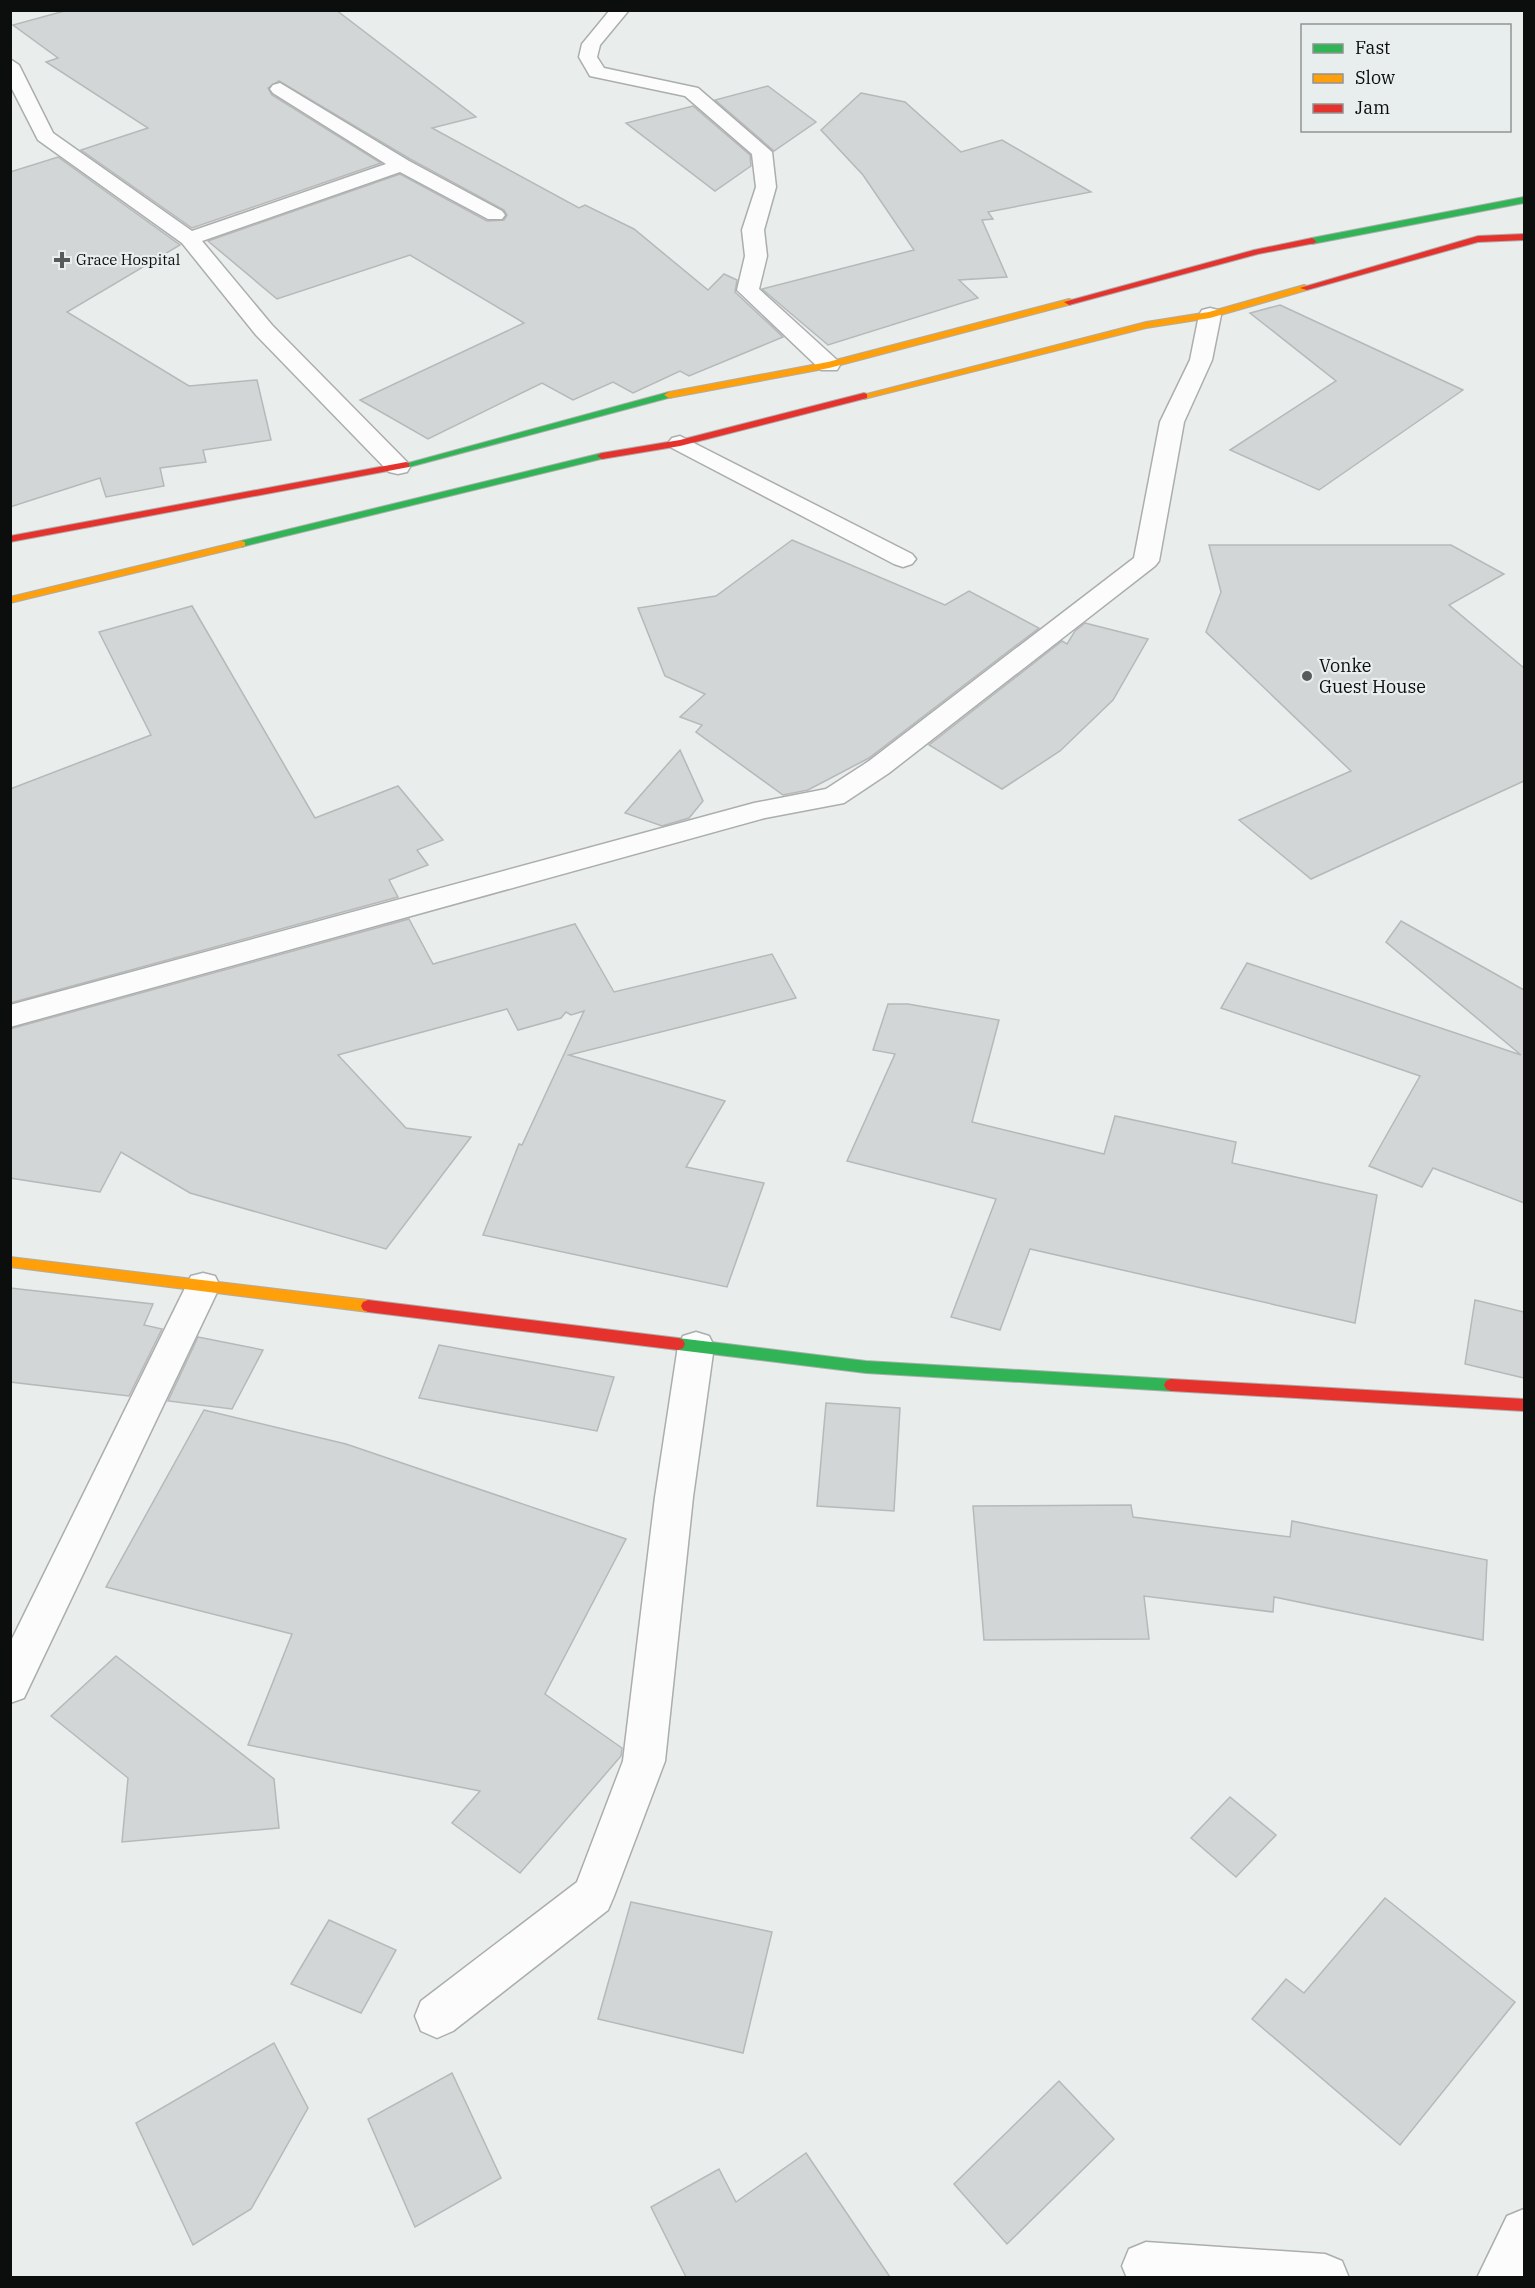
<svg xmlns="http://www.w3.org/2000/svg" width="1535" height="2288" font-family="'IBM Plex Serif',serif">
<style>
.building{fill:#d3d6d6;stroke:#b6b9b9;stroke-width:1.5}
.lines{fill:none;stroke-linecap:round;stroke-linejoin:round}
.street-casing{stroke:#abaead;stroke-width:3}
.fast-casing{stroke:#abaead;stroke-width:2}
.slow-casing{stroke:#abaead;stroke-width:2}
.jam-casing{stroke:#abaead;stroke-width:2}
.street{fill:#fcfcfc;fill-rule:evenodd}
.fast{fill:#30b455;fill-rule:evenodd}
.slow{fill:#ff9f0a;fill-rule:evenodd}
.jam{fill:#e5322d;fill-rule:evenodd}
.poi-dot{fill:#595b5b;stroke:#e8eeed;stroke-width:2}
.labels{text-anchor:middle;stroke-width:4.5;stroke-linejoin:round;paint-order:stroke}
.far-poi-label{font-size:15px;fill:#0c0d0d;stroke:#e8eeed;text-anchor:start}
.poi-label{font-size:18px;fill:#0c0d0d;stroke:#e8eeed;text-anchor:start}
</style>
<rect width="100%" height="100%" fill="#e9edec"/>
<g class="building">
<polygon points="68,10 336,10 476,117 432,128 579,208 585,205 634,229 708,290 724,274 737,280 735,292 783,337 689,376 680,371 633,393 613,382 573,400 542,383 428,439 360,400 524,323 410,255 277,299 208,241 400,174 487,221 504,220 507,215 504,210 410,159 279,81 268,88 272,95 381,163 192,228 81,150 148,128 46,62 58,58 13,25"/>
<polygon points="768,86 816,122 774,151 715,100"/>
<polygon points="861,93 905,102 961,152 1002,140 1091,192 988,212 993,219 982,220 1007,277 959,280 978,298 828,345 762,289 914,250 863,175 821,130"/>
<polygon points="693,106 750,155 751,166 715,191 626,123"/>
<polygon points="58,157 180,245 67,312 189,386 257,380 271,440 203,450 206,462 160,468 164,486 106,497 100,478 10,507 10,172"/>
<polygon points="1280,305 1463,390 1319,490 1230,450 1336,381 1250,313"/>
<polygon points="792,540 945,605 969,591 1039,628 869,758 808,790 783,795 696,732 702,725 680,717 705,694 665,676 638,608 716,596"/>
<polygon points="1209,545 1451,545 1504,574 1449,605 1524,668 1524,781 1311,879 1239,820 1351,771 1206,632 1221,592"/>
<polygon points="192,606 315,818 398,786 443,840 417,850 428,865 389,880 398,897 10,1003 10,789 151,735 99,632"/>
<polygon points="1085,623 1148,639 1113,700 1060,751 1002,789 929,745 1062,641 1067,644 1075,631"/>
<polygon points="680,750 703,801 689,818 662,826 625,813"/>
<polygon points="409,919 433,964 575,924 614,992 772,954 796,998 569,1055 725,1101 686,1167 764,1183 727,1287 483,1235 519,1144 522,1145 584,1011 571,1015 566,1012 561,1018 518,1030 507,1009 338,1055 406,1128 471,1137 386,1249 190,1193 121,1152 100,1192 10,1178 10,1029"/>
<polygon points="1401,921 1524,990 1524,1203 1433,1168 1422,1187 1369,1166 1420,1076 1221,1008 1247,963 1521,1055 1386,942"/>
<polygon points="888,1004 908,1004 999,1020 972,1122 1104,1154 1115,1116 1236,1142 1232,1163 1377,1195 1355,1323 1030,1249 1000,1330 951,1317 996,1199 847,1161 895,1054 873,1050"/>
<polygon points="10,1288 153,1304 144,1325 162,1329 129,1396 10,1382"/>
<polygon points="1475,1300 1524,1312 1524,1378 1465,1364"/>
<polygon points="198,1337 263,1350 232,1409 168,1401"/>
<polygon points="439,1345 614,1377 597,1431 419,1398"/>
<polygon points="826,1403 900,1408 894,1511 817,1506"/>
<polygon points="204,1410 346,1444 626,1539 545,1694 622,1748 621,1756 520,1873 452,1823 480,1791 248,1745 292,1634 106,1587"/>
<polygon points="1131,1505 1133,1517 1290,1537 1292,1521 1487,1560 1483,1640 1274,1597 1273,1612 1144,1596 1149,1639 984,1640 973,1506"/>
<polygon points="116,1656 274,1779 279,1828 122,1842 128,1778 51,1716"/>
<polygon points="1230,1797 1276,1835 1236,1877 1191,1838"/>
<polygon points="1385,1898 1515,2002 1400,2145 1252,2019 1286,1979 1304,1993"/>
<polygon points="631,1902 772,1932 743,2053 598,2019"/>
<polygon points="329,1920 396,1950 361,2013 291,1984"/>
<polygon points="274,2043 308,2108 251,2209 193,2245 136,2123"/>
<polygon points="452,2073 501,2178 415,2227 368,2119"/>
<polygon points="1059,2081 1114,2139 1007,2244 954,2184"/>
<polygon points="806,2153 890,2277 686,2277 651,2207 719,2169 736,2202"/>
</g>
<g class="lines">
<g class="street-casing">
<g id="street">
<polygon points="610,10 629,10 600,45 597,57 604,68 698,88 772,152 776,187 764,230 767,256 759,289 837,360 840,365 837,370 821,370 737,290 745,256 742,230 756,187 752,154 685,96 590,76 579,57 582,44"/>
<polygon points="10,59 19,65 53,133 192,231 386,164 273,93 270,89 273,85 280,83 409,161 502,211 505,215 502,219 488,219 400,172 202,241 272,325 407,462 410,467 407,472 398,474 389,472 256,335 182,243 38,140 10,85"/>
<polygon points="1210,308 1218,310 1221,315 1212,360 1184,422 1159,561 1155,566 889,773 844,803 765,818 10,1027 10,1005 754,803 826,789 869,761 1134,558 1160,422 1190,360 1199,315 1202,310"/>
<polygon points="680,436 912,554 916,559 912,564 903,567 894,564 672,448 668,443 672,438"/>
<polygon points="203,1273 215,1276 220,1286 24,1698 10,1703 10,1643 186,1286 191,1276"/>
<polygon points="696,1332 709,1336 714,1346 693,1497 665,1761 614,1896 608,1910 453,2031 437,2038 421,2031 415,2016 421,2001 577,1882 623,1761 655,1497 678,1346 683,1336"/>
<polygon points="1524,2209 1524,2278 1477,2278 1507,2216"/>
<polygon points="1146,2242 1325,2254 1342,2261 1349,2278 1127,2278 1122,2266 1129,2249"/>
</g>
</g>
<g class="fast-casing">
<g id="fast">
<polygon points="1524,197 1524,203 1312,244 1308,241 1312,238"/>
<polygon points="669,392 672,393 672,397 409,467 401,465"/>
<polygon points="602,453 605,454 605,458 241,547 236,544 241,541"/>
<polygon points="678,1338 866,1361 1171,1379 1176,1381 1178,1385 1176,1389 1171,1391 866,1373 678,1350 673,1348 671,1344 673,1340"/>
</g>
</g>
<g class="slow-casing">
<g id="slow">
<polygon points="1304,285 1307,286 1307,290 1210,318 1146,328 864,399 859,396 1146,322 1209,312"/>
<polygon points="1069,299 1072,300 1072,304 829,368 669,398 664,395 669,392 828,362"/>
<polygon points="241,541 245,542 245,546 10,603 10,597"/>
<polygon points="10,1257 368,1300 373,1302 375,1306 373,1310 368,1312 10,1267"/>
</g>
</g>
<g class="jam-casing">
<g id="jam">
<polygon points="1524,234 1524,240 1478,242 1307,290 1300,288 1478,236"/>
<polygon points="1312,238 1316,241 1315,243 1258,254 1069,305 1064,302 1254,250"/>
<polygon points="864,393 867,394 867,398 680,446 602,459 597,456 602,453 680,440"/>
<polygon points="406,462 409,463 409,467 10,542 10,536"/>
<polygon points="368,1300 678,1338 683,1340 685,1344 683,1348 678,1350 368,1312 363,1310 361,1306 363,1302"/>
<polygon points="1171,1379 1524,1399 1524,1411 1171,1391 1166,1389 1164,1385 1166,1381"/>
</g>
</g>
<use href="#street" class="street"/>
<use href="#fast" class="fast"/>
<use href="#slow" class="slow"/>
<use href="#jam" class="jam"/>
</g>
<g class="poi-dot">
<path d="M59 251h6v6h6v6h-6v6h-6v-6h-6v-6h6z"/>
<circle cx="1307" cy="676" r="6"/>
</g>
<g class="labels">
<g class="far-poi-label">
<text x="76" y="265">Grace Hospital</text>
</g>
<g class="poi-label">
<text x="1319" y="672">Vonke<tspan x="1319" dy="21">Guest House</tspan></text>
</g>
</g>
<rect width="1535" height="2288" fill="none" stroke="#0c0d0d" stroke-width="24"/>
<rect x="1301" y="24" width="210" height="108" fill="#e8eeed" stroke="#909493" stroke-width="1.5"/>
<rect x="1313" y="44" width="30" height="9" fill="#30b455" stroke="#909493" stroke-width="1.5"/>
<text x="1355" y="54" font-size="18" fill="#0c0d0d">Fast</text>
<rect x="1313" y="74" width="30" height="9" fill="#ff9f0a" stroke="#909493" stroke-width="1.5"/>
<text x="1355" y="84" font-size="18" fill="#0c0d0d">Slow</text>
<rect x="1313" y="104" width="30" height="9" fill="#e5322d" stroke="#909493" stroke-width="1.5"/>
<text x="1355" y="114" font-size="18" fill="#0c0d0d">Jam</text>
</svg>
